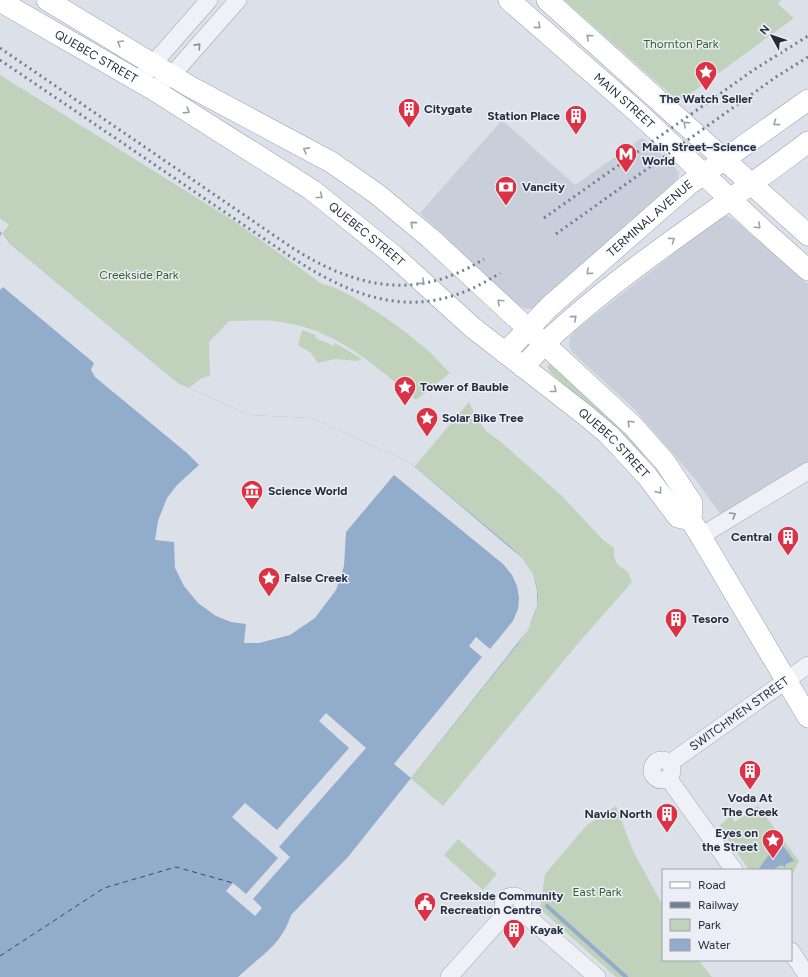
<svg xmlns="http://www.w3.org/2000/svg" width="808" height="977" font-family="Figtree,sans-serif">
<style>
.built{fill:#c9cfda}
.green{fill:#c1d2bc}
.water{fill:#92accc}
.pier{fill:#dce0e8}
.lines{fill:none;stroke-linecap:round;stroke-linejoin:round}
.stream{stroke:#92accc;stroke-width:4}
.ferry{stroke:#2a4a77;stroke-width:1;stroke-dasharray:5 4;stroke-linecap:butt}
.minor-casing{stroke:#a1a7b2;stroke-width:18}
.major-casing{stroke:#9aa3b5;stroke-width:22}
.minor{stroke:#eff1f6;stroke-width:17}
.major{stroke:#fff;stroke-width:21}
.rail{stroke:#747e93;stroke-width:3;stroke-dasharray:2 4;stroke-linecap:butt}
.oneway{stroke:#9ca0a9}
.oneway2{stroke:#8a8f9a}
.labels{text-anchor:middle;stroke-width:3;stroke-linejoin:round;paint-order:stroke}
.park-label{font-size:12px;fill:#375c30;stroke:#ebeff5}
.street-label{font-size:12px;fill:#242d3f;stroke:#ebeff5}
.poi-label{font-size:12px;font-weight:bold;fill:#242d3f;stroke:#ebeff5;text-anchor:start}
</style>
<rect width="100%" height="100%" fill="#dce0e8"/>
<g class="built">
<polygon points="502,120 575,185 642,138 672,163 679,173 678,178 674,183 537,306 531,309 526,309 516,304 420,213"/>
<polygon points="727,216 735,220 808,284 808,467 721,515 695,479 634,409 573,353 569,346 570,337 576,330 719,218"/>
</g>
<g class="green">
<polygon points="564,0 781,0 778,4 794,18 679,102"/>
<path d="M0,75L234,221L322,284C345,287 400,327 419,343C430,351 440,363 450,373L416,400C372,363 335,328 275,321C260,320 244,321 229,321L209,342L210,376L202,378L176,397L0,236L9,225L0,218Z"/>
<polygon points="302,330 316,335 315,338 334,346 335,343 362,359 357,361 335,359 318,363 311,353 298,345"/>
<polygon points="551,364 641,449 645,456 642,458 602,419 550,372 547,366"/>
<polygon points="469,402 477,419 486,431 501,442 562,496 603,540 614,548 614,556 617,564 628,572 632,582 575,647 443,806 394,764 402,481"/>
<polygon points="616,806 633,851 663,906 663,960 698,960 712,977 616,977 540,909 545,874 587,825"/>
<polygon points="758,806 799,861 791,877 791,870 749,870 720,828 721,824 731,816 735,822"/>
<polygon points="458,839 497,874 483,890 444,855"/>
</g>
<g class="water">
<path d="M0,231L10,244L178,383L249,415L312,418L409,462L511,547C545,580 546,605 518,644L348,857L291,915C281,946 261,955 238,977H0Z"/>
<polygon points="779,840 794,861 786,864 785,867 781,865 772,870 758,870"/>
</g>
<g class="pier">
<polygon points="2,233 10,244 178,383 249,415 312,418 409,462 522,558 533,574 537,590 537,606 528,630 411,778 394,764 482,657 469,646 476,637 490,649 513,621 518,609 519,598 517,586 512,575 503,564 394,475 346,532 344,566 336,590 315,618 290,635 259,643 244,643 246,624 231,622 216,616 198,603 184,586 175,568 174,542 155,540 158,521 167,498 177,485 199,465 187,453 95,377 91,370 94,363 3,287 0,290 0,236"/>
<polygon points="326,713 366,748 279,847 290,857 253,899 262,908 255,916 226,891 233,883 246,894 278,858 232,817 245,803 277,830 349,748 319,721"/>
</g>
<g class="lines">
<polyline class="stream" points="547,906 626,977"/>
<polyline class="ferry" points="0,956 104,888 176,867 233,883"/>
<g class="minor-casing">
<g id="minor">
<polyline points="145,73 209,0"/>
<polyline points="154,90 172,75 238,0"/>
<polyline points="701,536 808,471"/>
<circle cx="662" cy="770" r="10"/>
<path id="s1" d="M670,763L808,665"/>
<polyline points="668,778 734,870"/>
<circle cx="513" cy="906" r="10"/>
<polyline points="521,911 597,977"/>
<polyline points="791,951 808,977"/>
<polyline points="449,977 506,913"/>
</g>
</g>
<g class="major-casing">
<g id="major">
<polyline points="47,0 189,86 331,162 377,194 430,238 633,426 665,462 692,503 691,520 808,717"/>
<path id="s2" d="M509,0L635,110L762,229L808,270"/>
<polyline points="547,0 808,235"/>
<path id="s3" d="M0,1L154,90L312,190L394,256L472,327L584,414L609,435L647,476L678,517L691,520"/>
<path id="s4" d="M505,353L549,307L688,185L808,100"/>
<path d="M523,367C535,355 546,341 559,330C637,260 726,205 808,142"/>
</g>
</g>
<use href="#minor" class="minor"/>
<use href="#major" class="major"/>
<g class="rail">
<path d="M0,48L291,247C355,288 416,302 484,259"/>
<path d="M0,60L291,257C362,303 423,323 500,273"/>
<polyline points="544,218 755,69 808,36"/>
<polyline points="556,234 776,77 808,57"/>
</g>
</g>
<defs><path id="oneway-chevron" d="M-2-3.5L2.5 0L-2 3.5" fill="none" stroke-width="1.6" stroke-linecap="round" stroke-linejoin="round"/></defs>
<g class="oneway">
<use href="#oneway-chevron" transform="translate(538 26) rotate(41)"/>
<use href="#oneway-chevron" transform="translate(589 37) rotate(-138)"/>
<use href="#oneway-chevron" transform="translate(120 43) rotate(-149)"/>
<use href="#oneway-chevron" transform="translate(187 111) rotate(32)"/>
<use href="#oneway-chevron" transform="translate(776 123) rotate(144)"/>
<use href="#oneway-chevron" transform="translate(686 124) rotate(-138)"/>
<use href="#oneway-chevron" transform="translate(306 150) rotate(-152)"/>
<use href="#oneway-chevron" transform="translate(320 196) rotate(38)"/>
<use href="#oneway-chevron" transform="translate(413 224) rotate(-140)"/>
<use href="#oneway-chevron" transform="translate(758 226) rotate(43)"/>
<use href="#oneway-chevron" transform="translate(672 240) rotate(-36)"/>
<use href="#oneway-chevron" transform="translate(589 272) rotate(138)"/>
<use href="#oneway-chevron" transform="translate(422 282) rotate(42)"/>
<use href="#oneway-chevron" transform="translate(500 302) rotate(-137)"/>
<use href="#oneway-chevron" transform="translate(574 318) rotate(-40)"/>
<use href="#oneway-chevron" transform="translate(554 390) rotate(39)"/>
<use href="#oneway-chevron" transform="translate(630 423) rotate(-136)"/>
<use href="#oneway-chevron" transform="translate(659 491) rotate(53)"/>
</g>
<g class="oneway2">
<use href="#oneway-chevron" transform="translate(198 46) rotate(-48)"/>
<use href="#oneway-chevron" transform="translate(733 515) rotate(-31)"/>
</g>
<defs>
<g id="sight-pin" transform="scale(1.15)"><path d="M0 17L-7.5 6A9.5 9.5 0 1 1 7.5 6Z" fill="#db3245" stroke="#ebeff5"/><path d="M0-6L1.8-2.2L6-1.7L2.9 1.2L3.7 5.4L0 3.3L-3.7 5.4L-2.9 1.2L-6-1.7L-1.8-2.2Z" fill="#fff"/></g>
<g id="building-pin" transform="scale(1.15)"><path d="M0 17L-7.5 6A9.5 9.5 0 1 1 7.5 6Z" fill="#db3245" stroke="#ebeff5"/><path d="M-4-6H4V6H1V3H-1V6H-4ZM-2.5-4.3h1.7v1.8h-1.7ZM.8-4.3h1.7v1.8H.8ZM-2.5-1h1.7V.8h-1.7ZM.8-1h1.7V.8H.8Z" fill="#fff"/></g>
<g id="metro-pin" transform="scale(1.15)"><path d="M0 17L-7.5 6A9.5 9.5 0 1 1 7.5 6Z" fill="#db3245" stroke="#ebeff5"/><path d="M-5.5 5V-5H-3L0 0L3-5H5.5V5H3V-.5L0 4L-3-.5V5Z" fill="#fff"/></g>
<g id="bank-pin" transform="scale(1.15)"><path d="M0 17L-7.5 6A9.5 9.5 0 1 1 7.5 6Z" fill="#db3245" stroke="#ebeff5"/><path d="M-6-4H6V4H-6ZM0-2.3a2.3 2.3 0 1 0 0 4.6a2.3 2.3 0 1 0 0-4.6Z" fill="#fff"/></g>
<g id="museum-pin" transform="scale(1.15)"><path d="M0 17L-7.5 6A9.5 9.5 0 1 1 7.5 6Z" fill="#db3245" stroke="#ebeff5"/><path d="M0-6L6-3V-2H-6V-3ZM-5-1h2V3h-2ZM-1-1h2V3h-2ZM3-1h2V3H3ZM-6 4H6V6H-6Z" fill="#fff"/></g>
<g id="civic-pin" transform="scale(1.15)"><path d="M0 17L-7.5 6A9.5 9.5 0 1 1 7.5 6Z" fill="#db3245" stroke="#ebeff5"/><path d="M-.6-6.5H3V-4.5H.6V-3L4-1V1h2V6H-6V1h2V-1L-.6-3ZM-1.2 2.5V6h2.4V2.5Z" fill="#fff"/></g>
</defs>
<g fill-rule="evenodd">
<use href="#sight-pin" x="706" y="72"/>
<use href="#building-pin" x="409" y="109"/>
<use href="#building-pin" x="576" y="116"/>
<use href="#metro-pin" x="626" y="154"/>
<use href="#bank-pin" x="506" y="187"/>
<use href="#sight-pin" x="405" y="387"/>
<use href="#sight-pin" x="427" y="418"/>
<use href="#museum-pin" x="252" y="491"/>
<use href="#building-pin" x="788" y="537"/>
<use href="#sight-pin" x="269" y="578"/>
<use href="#building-pin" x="676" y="619"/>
<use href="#building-pin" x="750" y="771"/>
<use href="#building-pin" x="667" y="814"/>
<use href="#sight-pin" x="773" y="840"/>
<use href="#civic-pin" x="425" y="903"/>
<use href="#building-pin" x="514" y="930"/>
</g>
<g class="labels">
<g class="park-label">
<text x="681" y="48">Thornton Park</text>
<text x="139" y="279">Creekside Park</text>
<text x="597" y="896">East Park</text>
</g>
<g class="street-label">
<text dy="4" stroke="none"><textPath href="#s3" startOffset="111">QUEBEC STREET</textPath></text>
<text dy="4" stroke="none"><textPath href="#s2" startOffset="153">MAIN STREET</textPath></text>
<text dy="4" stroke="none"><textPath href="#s4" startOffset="198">TERMINAL AVENUE</textPath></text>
<text dy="4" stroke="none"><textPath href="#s3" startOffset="435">QUEBEC STREET</textPath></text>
<text dy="4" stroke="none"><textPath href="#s3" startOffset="759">QUEBEC STREET</textPath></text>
<text dy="4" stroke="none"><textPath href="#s1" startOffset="85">SWITCHMEN STREET</textPath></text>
</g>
<g class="poi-label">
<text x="706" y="103" text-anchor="middle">The Watch Seller</text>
<text x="424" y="113">Citygate</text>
<text x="560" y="120" text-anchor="end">Station Place</text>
<text x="642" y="151">Main Street–Science<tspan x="642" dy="14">World</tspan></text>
<text x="522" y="191">Vancity</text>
<text x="420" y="391">Tower of Bauble</text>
<text x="442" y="422">Solar Bike Tree</text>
<text x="268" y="495">Science World</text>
<text x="772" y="541" text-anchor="end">Central</text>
<text x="284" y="582">False Creek</text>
<text x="692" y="623">Tesoro</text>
<text x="750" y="802" text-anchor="middle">Voda At<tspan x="750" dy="14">The Creek</tspan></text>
<text x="652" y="818" text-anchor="end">Navio North</text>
<text x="758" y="837" text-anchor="end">Eyes on<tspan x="758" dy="14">the Street</tspan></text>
<text x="440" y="900">Creekside Community<tspan x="440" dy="14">Recreation Centre</tspan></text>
<text x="530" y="934">Kayak</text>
</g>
</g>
<rect x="662" y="869" width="130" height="92" fill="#ebeff5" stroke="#9ba1ac"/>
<rect x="670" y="882" width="20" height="6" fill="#ffffff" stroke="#9ba1ac"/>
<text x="698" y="889" font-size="12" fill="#242d3f">Road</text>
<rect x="670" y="902" width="20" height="6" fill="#747e93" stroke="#9ba1ac"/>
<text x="698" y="909" font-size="12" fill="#242d3f">Railway</text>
<rect x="670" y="919" width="20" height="12" fill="#c1d2bc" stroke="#9ba1ac"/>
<text x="698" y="929" font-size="12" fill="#242d3f">Park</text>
<rect x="670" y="939" width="20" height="12" fill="#92accc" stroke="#9ba1ac"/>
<text x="698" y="949" font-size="12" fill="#242d3f">Water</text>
<g transform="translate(772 36) rotate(310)" stroke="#ebeff5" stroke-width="3" paint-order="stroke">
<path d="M0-3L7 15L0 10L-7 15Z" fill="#242d3f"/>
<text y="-6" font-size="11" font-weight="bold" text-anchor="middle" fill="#242d3f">N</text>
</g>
</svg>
